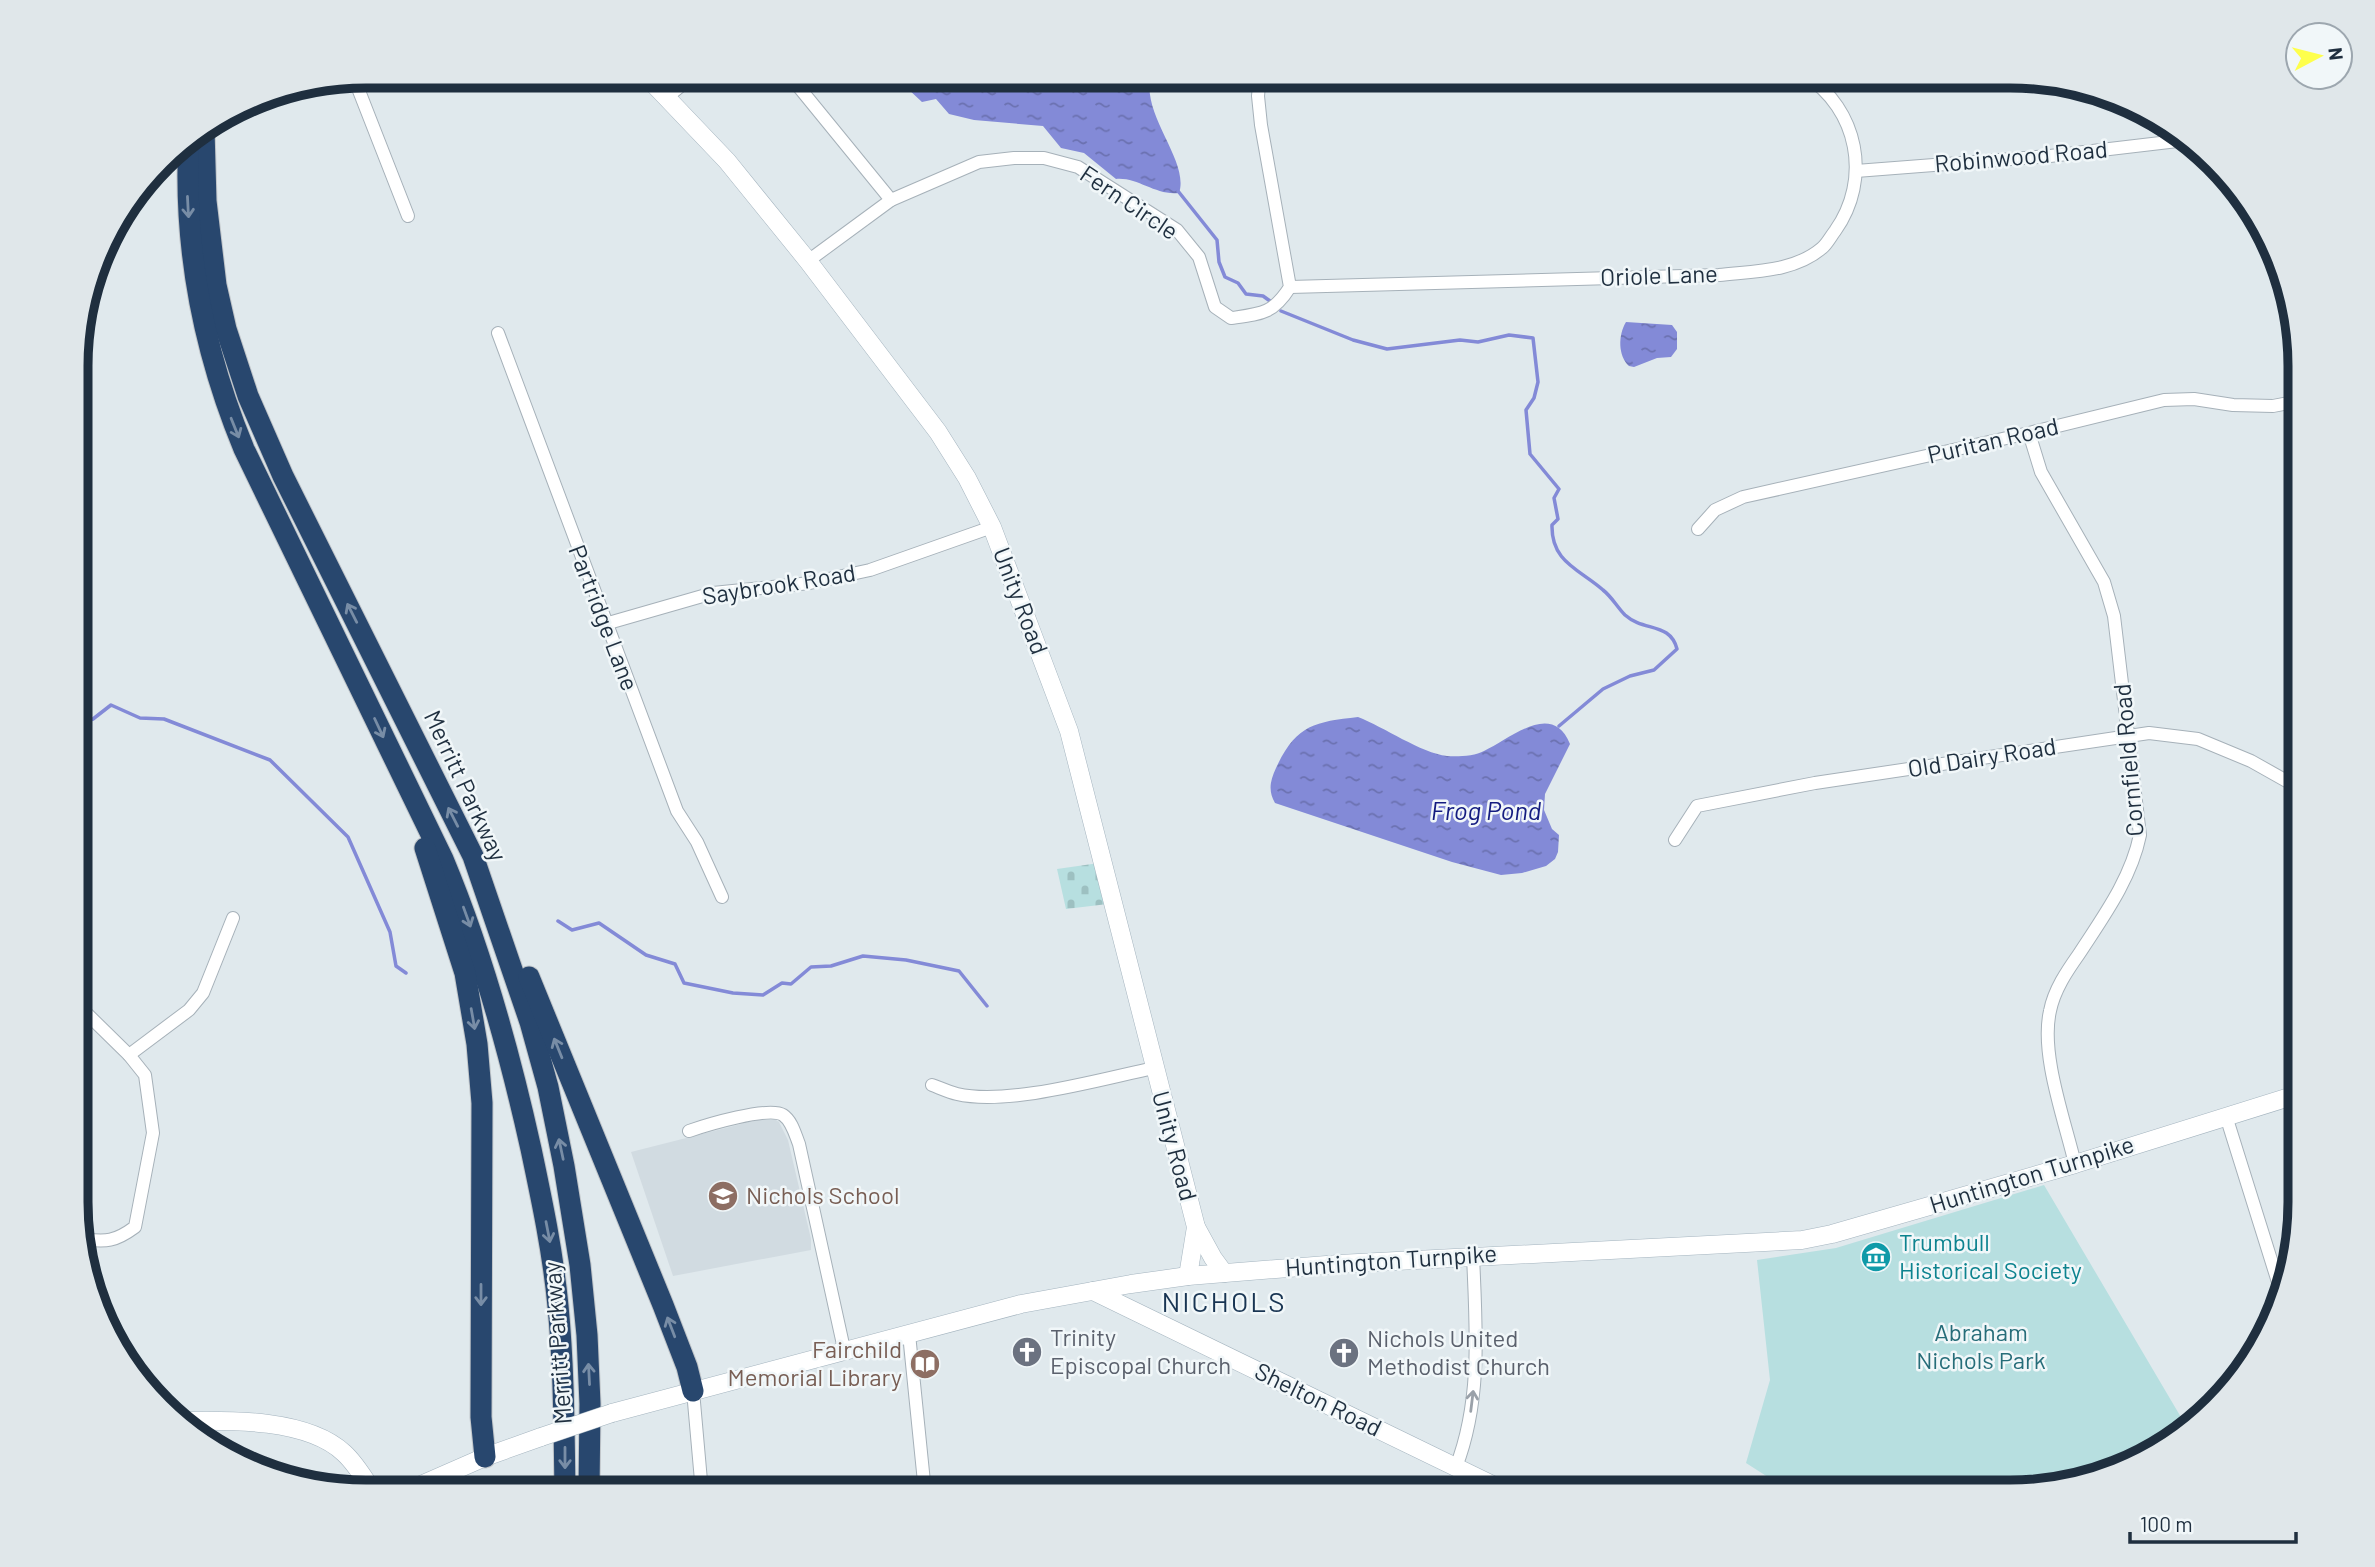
<svg xmlns="http://www.w3.org/2000/svg" width="2375" height="1567" font-family="Barlow,sans-serif">
<style>
.built{fill:#d1dbe1}
.cemetery{fill:url(#cemetery-stones)}
.park{fill:#b7dfe0}
.water{fill:url(#water-ripples)}
.lines{fill:none;stroke-linecap:round;stroke-linejoin:round}
.stream{stroke:#838ad7;stroke-width:3.5}
.minor-casing{stroke:#a6b1b9;stroke-width:14}
.secondary-casing{stroke:#a4b4bf;stroke-width:19}
.motorway-casing{stroke:#c0c5c9;stroke-width:23}
.minor{stroke:#fff;stroke-width:12}
.secondary{stroke:#fff;stroke-width:18}
.motorway{stroke:#28476e;stroke-width:21}
.secondary-bridge-casing{stroke:#a4b4bf;stroke-width:19;stroke-linecap:butt}
.secondary-bridge{stroke:#fff;stroke-width:18}
.oneway{stroke:#788da6}
.oneway2{stroke:#9aa1a9}
.labels{text-anchor:middle;stroke-width:5;stroke-linejoin:round;paint-order:stroke}
.street-label{font-size:24px;fill:#1f2f3f;stroke:#f1f7f9}
.education-label{font-size:24px;fill:#785e54;stroke:#f1f7f9;text-anchor:start}
.culture-label{font-size:24px;fill:#0d838f;stroke:#f1f7f9;text-anchor:start}
.park-label{font-size:24px;fill:#266d79;stroke:#f1f7f9}
.worship-label{font-size:24px;fill:#5b616d;stroke:#f1f7f9;text-anchor:start}
.water-label{font-size:26px;font-style:italic;fill:#141c80;stroke:#f1f7f9}
.quarter-label{font-size:28px;letter-spacing:2px;fill:#193553;stroke:#f1f7f9}
.rim{fill:none;stroke:#1f2f3f;stroke-width:9}
</style>
<defs>
<pattern id="cemetery-stones" width="16" height="16" patternUnits="userSpaceOnUse" patternTransform="scale(1.75)"><rect width="16" height="16" fill="#b7dfe0"/><path d="M2 7V4a2 2 0 0 1 4 0v3zM10 15v-3a2 2 0 0 1 4 0v3z" fill="#9dc0c1"/></pattern>
<pattern id="water-ripples" width="26" height="14" patternUnits="userSpaceOnUse" patternTransform="scale(1.75)"><rect width="26" height="14" fill="#838ad7"/><path d="M2 4q2-2 4 0t4 0M15 11q2-2 4 0t4 0" fill="none" stroke="#6b71b0"/></pattern>
</defs>
<rect width="100%" height="100%" fill="#e0e9ed"/>
<polygon class="built" points="765,1118 773,1118 779,1122 788,1140 811,1239 811,1250 673,1276 631,1152"/>
<polygon class="cemetery" points="1106,862 1116,903 1066,909 1057,869"/>
<polygon class="park" points="2044,1185 2185,1424 2154,1453 2028,1491 1944,1491 1936,1476 1906,1484 1892,1491 1790,1491 1746,1463 1770,1380 1757,1260 1836,1248"/>
<g class="water">
<path d="M893,75H1151C1140,114 1190,161 1179,193C1156,196 1138,177 1116,179L1084,153L1061,148L1043,126L974,120L949,114L936,99L922,102Z"/>
<path d="M1626,322L1672,325L1677,332V349L1671,357L1657,358L1634,367L1629,366C1618,356 1618,335 1626,322Z"/>
<path d="M1358,717C1384,727 1421,753 1447,756C1457,757 1475,756 1484,751C1510,739 1552,700 1570,744L1545,794L1544,810L1552,829L1559,835L1558,852L1555,859L1546,866L1522,873L1501,875L1452,862L1275,803C1268,791 1270,781 1276,768C1296,725 1314,722 1358,717Z"/>
</g>
<g class="lines">
<g class="stream">
<polyline points="1178,191 1217,240 1219,262 1225,277 1238,283 1246,294 1263,296 1270,301"/>
<path d="M1281,311L1353,340L1387,349L1460,340L1478,342L1509,335L1533,338L1538,382L1534,398L1526,410L1530,454L1559,489L1554,498L1558,519L1552,525C1551,562 1579,569 1603,590C1612,597 1617,607 1625,615C1644,632 1670,622 1677,649L1654,670L1630,676L1603,689L1559,726"/>
<polyline points="78,724 93,719 111,705 140,718 164,719 270,760 348,837 390,932 396,966 406,973"/>
<polyline points="558,921 572,930 599,923 646,955 675,964 684,983 733,993 763,995 782,983 791,984 811,967 831,966 863,956 906,960 959,971 987,1006"/>
</g>
<g class="minor-casing">
<g id="minor">
<polyline points="789,75 891,200"/>
<polyline points="354,78 408,216"/>
<polyline points="667,97 694,75"/>
<polyline points="1856,171 2050,156 2186,140"/>
<path d="M808,261L891,200L979,162L1014,158H1044L1078,167L1177,230L1199,257L1215,307L1231,318C1261,314 1273,314 1290,287L1261,125L1258,96L1260,75"/>
<path d="M1290,287L1719,275C1754,271 1794,272 1822,248C1827,244 1831,236 1835,231C1872,179 1858,109 1805,75"/>
<polyline points="498,333 677,811 697,842 722,897"/>
<path d="M2029,433L2041,472L2104,582L2114,616L2140,835C2131,879 2103,917 2079,954C2067,971 2054,990 2050,1011C2040,1054 2065,1121 2075,1164"/>
<polyline points="1698,529 1715,510 1743,497 2029,433 2164,400 2194,399 2233,405 2273,406 2299,401"/>
<polyline points="605,624 713,593 810,583 870,570 992,527"/>
<polyline points="1675,840 1697,806 1815,783 2149,733 2198,739 2251,761 2299,788"/>
<path d="M78,1005L129,1055L145,1075L153,1133L135,1227C112,1244 104,1241 78,1239"/>
<polyline points="129,1055 189,1010 203,993 233,918"/>
<path d="M932,1085C940,1088 949,1092 957,1094C1008,1106 1101,1079 1154,1068"/>
<polyline points="2226,1116 2283,1298"/>
<path d="M689,1131C706,1125 769,1106 783,1115C792,1121 795,1134 799,1144L844,1349"/>
<polyline points="909,1334 925,1492"/>
<polyline points="693,1391 702,1492"/>
<path d="M1456,1467C1482,1400 1476,1327 1473,1256"/>
</g>
</g>
<g class="secondary-casing">
<g id="secondary">
<polyline points="645,75 727,161 808,261 938,432 967,478 992,527 1069,731 1196,1227 1213,1258 1224,1273"/>
<polyline points="1188,1276 1196,1227"/>
<polyline points="1093,1291 1505,1491"/>
<polyline points="612,1413 1021,1304 1131,1284 1188,1276 1339,1264 1802,1240 1832,1234 2075,1164 2299,1094"/>
<path d="M184,1421C231,1420 308,1419 344,1453C356,1464 364,1478 373,1492"/>
<polyline points="405,1492 485,1457 541,1437"/>
</g>
</g>
<g class="motorway-casing">
<g id="motorway">
<polyline points="204,129 206,201 216,285 226,329 248,396 283,476 473,856 530,1022 548,1087 564,1166 580,1265 587,1335 590,1404 589,1492"/>
<path d="M189,138C183,246 203,350 244,449L443,859C482,952 509,1050 531,1149C542,1201 553,1253 558,1306C564,1368 564,1429 565,1492"/>
<polyline points="425,848 465,973 477,1044 482,1103 481,1417 485,1457"/>
<polyline points="529,977 663,1305 687,1367 693,1391"/>
</g>
</g>
<use href="#minor" class="minor"/>
<use href="#secondary" class="secondary"/>
<use href="#motorway" class="motorway"/>
<g class="secondary-bridge-casing">
<polyline id="secondary-bridge" points="541,1437 612,1413"/>
</g>
<use href="#secondary-bridge" class="secondary-bridge"/>
</g>
<defs><path id="oneway-shaft" d="M-6 0H5M1.5-3L5.5 0L1.5 3" fill="none" stroke-width="1.6" stroke-linecap="round" stroke-linejoin="round" transform="scale(1.75)"/></defs>
<g class="oneway">
<use href="#oneway-shaft" transform="translate(188 207) rotate(87)"/>
<use href="#oneway-shaft" transform="translate(235 428) rotate(68)"/>
<use href="#oneway-shaft" transform="translate(352 613) rotate(-117)"/>
<use href="#oneway-shaft" transform="translate(379 728) rotate(65)"/>
<use href="#oneway-shaft" transform="translate(453 817) rotate(-117)"/>
<use href="#oneway-shaft" transform="translate(467 917) rotate(70)"/>
<use href="#oneway-shaft" transform="translate(473 1019) rotate(80)"/>
<use href="#oneway-shaft" transform="translate(558 1048) rotate(-112)"/>
<use href="#oneway-shaft" transform="translate(561 1149) rotate(-102)"/>
<use href="#oneway-shaft" transform="translate(548 1232) rotate(79)"/>
<use href="#oneway-shaft" transform="translate(481 1295) rotate(90)"/>
<use href="#oneway-shaft" transform="translate(671 1327) rotate(-111)"/>
<use href="#oneway-shaft" transform="translate(589 1374) rotate(-93)"/>
<use href="#oneway-shaft" transform="translate(565 1458) rotate(90)"/>
</g>
<use class="oneway2" href="#oneway-shaft" transform="translate(1472 1401) rotate(-83)"/>
<defs>
<g id="school-disc" transform="scale(1.575)"><circle r="9.5" fill="#8d6e63" stroke="#f1f7f9"/><path d="M0-5L7-2L0 1L-7-2ZM-4 1L0 2.5L4 1V4Q0 6-4 4Z" fill="#fff"/></g>
<g id="museum-disc" transform="scale(1.575)"><circle r="9.5" fill="#0f9aa8" stroke="#f1f7f9"/><path d="M0-6L6-3V-2H-6V-3ZM-5-1h2V3h-2ZM-1-1h2V3h-2ZM3-1h2V3H3ZM-6 4H6V6H-6Z" fill="#fff"/></g>
<g id="church-disc" transform="scale(1.575)"><circle r="9.5" fill="#6b7280" stroke="#f1f7f9"/><path d="M-1.2-6h2.4v3.5h3.3v2.4h-3.3V6h-2.4V-.1h-3.3v-2.4h3.3Z" fill="#fff"/></g>
<g id="library-disc" transform="scale(1.575)"><circle r="9.5" fill="#8d6e63" stroke="#f1f7f9"/><path d="M-6-4Q-3-5.5-.7-3.5V5Q-3 3-6 4ZM6-4Q3-5.5 .7-3.5V5Q3 3 6 4Z" fill="#fff"/></g>
</defs>
<g fill-rule="evenodd">
<use href="#school-disc" x="723" y="1196"/>
<use href="#museum-disc" x="1876" y="1257"/>
<use href="#church-disc" x="1027" y="1352"/>
<use href="#church-disc" x="1344" y="1353"/>
<use href="#library-disc" x="925" y="1364"/>
</g>
<g class="labels">
<g class="street-label">
<text transform="translate(2021 157) rotate(-5)" y="8">Robinwood Road</text>
<text transform="translate(1129 203) rotate(34)" y="8">Fern Circle</text>
<text transform="translate(1659 276) rotate(-2)" y="8">Oriole Lane</text>
<text transform="translate(1993 441) rotate(-13)" y="8">Puritan Road</text>
<text transform="translate(779 585) rotate(-9)" y="8">Saybrook Road</text>
<text transform="translate(1020 601) rotate(69)" y="8">Unity Road</text>
<text transform="translate(603 618) rotate(69)" y="8">Partridge Lane</text>
<text transform="translate(1982 758) rotate(-9)" y="8">Old Dairy Road</text>
<text transform="translate(2129 760) rotate(-95)" y="8">Cornfield Road</text>
<text transform="translate(465 786) rotate(65)" y="8">Merritt Parkway</text>
<text transform="translate(1174 1146) rotate(75)" y="8">Unity Road</text>
<text transform="translate(2032 1175) rotate(-17)" y="8">Huntington Turnpike</text>
<text transform="translate(1391 1261) rotate(-4)" y="8">Huntington Turnpike</text>
<text transform="translate(558 1343) rotate(-94)" y="8">Merritt Parkway</text>
<text transform="translate(1318 1400) rotate(26)" y="8">Shelton Road</text>
</g>
<g class="education-label">
<text x="746" y="1204">Nichols School</text>
<text x="902" y="1358" text-anchor="end">Fairchild<tspan x="902" dy="28">Memorial Library</tspan></text>
</g>
<g class="culture-label">
<text x="1899" y="1251">Trumbull<tspan x="1899" dy="28">Historical Society</tspan></text>
</g>
<g class="park-label">
<text x="1981" y="1341">Abraham<tspan x="1981" dy="28">Nichols Park</tspan></text>
</g>
<g class="worship-label">
<text x="1050" y="1346">Trinity<tspan x="1050" dy="28">Episcopal Church</tspan></text>
<text x="1367" y="1347">Nichols United<tspan x="1367" dy="28">Methodist Church</tspan></text>
</g>
<g class="water-label">
<text x="1486" y="820">Frog Pond</text>
</g>
<g class="quarter-label">
<text x="1224" y="1312">NICHOLS</text>
</g>
</g>
<path d="M0 0H2375V1567H0ZM366 88H2010A278 278 0 0 1 2288 366V1202A278 278 0 0 1 2010 1480H366A278 278 0 0 1 88 1202V366A278 278 0 0 1 366 88Z" fill="#e0e7ea" fill-rule="evenodd"/>
<path class="rim" d="M366 88H2010A278 278 0 0 1 2288 366V1202A278 278 0 0 1 2010 1480H366A278 278 0 0 1 88 1202V366A278 278 0 0 1 366 88Z"/>
<g transform="translate(2319 56) rotate(83)"><circle r="33" fill="#f1f7f9" stroke="#9da7af" stroke-width="2"/>
<path d="M0-5L12 26L0 18L-12 26Z" fill="#feff4c"/>
<text y="-10" font-size="19" font-weight="bold" text-anchor="middle" fill="#1f2f3f">N</text>
</g>
<path d="M2130 1532v10h166v-10" fill="none" stroke="#1f2f3f" stroke-width="3.5"/>
<text x="2140" y="1532" font-size="21" fill="#1f2f3f" stroke="#f1f7f9" stroke-width="5" paint-order="stroke">100 m</text>
</svg>
